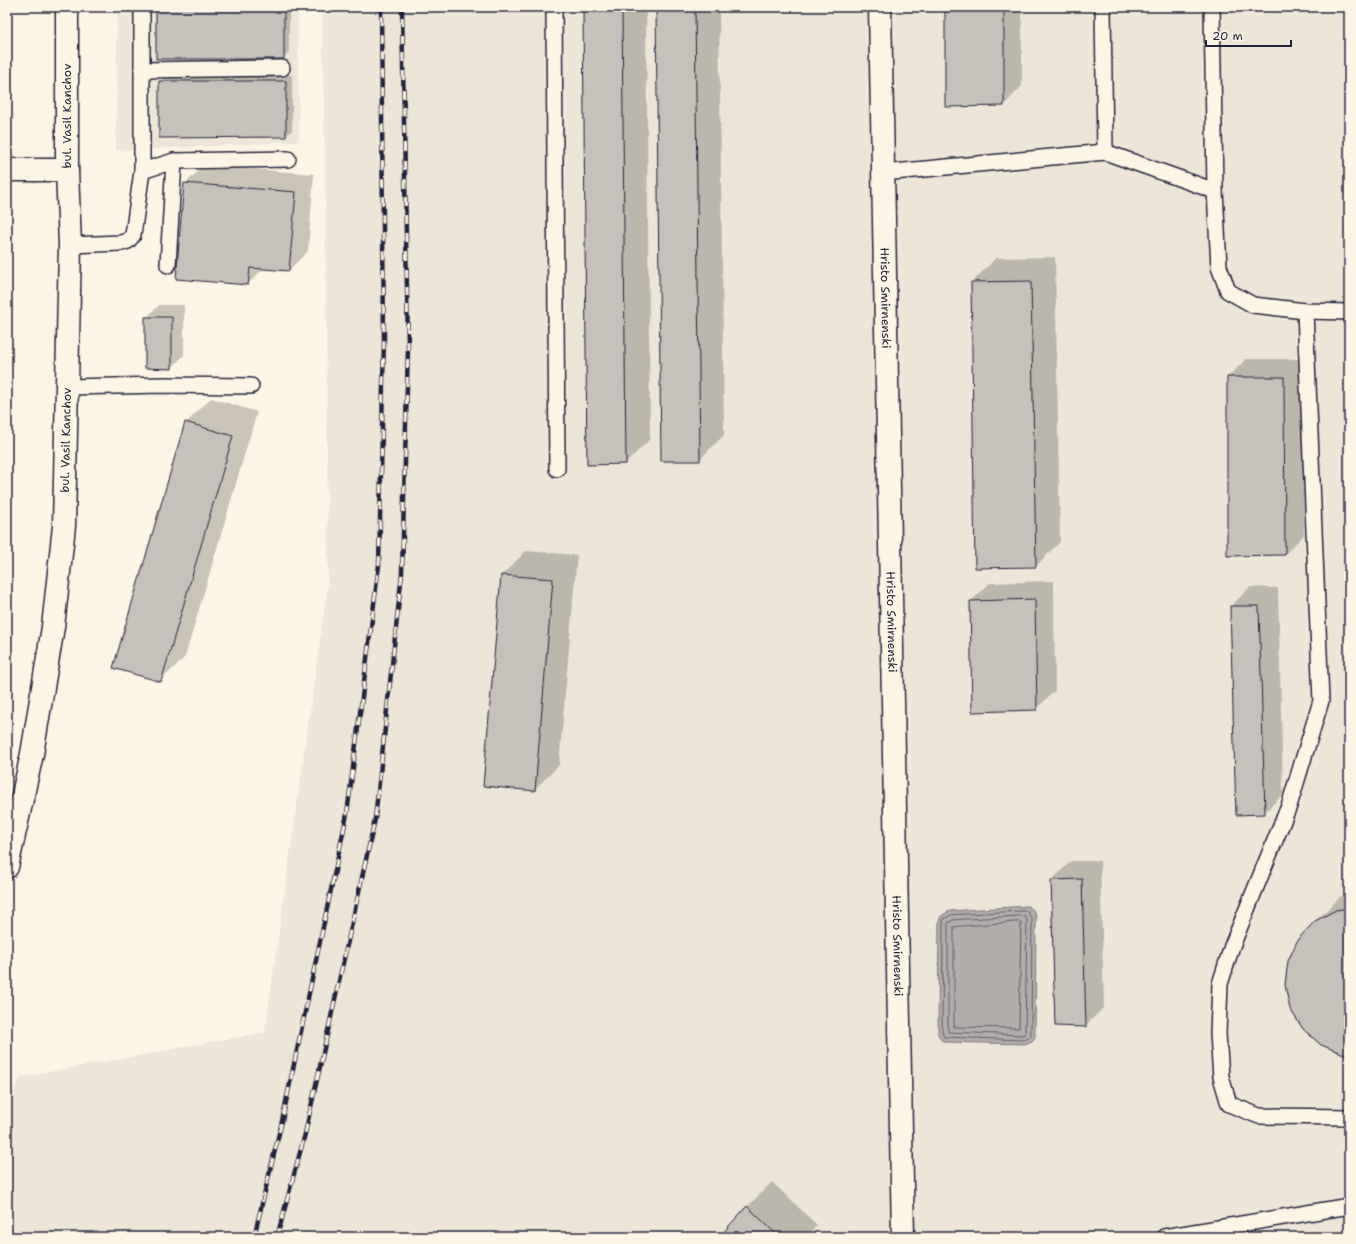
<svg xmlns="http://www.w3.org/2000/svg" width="1356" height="1244" font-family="'Shantell Sans',sans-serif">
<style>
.built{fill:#ece5d8}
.water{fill:#b2adab;stroke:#78757e}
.shadow{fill:#0003}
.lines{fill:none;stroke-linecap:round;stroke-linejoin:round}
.shore{stroke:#5c5a68;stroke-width:1}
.building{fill:#c6c1bb;stroke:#22223b}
.service-casing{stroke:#22223b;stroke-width:18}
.minor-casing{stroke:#22223b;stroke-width:25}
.primary-casing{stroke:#22223b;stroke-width:25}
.service{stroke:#fcf5e5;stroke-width:15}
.minor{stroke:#fcf5e5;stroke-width:22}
.primary{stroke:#fcf5e5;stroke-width:22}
.rail-casing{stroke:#22223b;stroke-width:4.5}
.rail{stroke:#fcf5e5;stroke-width:3;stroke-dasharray:9;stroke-linecap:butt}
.labels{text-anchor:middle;stroke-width:3;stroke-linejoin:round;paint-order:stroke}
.street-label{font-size:12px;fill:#22223b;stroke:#fcf5e5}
</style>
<rect width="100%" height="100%" fill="#fcf5e5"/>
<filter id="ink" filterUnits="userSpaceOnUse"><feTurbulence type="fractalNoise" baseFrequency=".025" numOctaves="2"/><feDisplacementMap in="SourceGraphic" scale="8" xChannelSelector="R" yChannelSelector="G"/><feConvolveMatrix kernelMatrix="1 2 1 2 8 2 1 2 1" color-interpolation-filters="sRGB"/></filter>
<g filter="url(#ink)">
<g class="built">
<polygon points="117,7 298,7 299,141 116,151"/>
<polygon points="322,7 1349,7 1349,1237 7,1237 7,1104 21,1077 265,1032 328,583 325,170"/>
</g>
<polygon class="water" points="1028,906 1033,910 1036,917 1035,1037 1032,1041 1025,1044 945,1042 941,1040 938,1034 939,921 941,916 950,911"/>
<g class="shadow">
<polygon points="157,7 289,7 289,52 283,58"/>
<polygon points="584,7 646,7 650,439 626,463"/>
<polygon points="657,7 719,7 724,435 699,460"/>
<polygon points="946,7 1022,7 1022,86 1004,105"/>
<polygon points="292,75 292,130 286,136 160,82 166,76"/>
<polygon points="204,165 314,174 308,251 289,270 264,268 248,284 185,184"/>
<polygon points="1055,257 1060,542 1036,566 972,282 996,258"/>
<polygon points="159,305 184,305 184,355 172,368 146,318"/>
<polygon points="1246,359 1303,359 1304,535 1285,554 1228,377"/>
<polygon points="211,398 257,412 185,657 160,681 186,423"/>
<polygon points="526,551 577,555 559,765 534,790 502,575"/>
<polygon points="1054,581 1055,691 1036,709 971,601 990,583"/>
<polygon points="1250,587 1278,588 1283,794 1264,813 1231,606"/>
<polygon points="1071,861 1100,861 1104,1007 1085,1026 1052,880"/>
<polygon points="1349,892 1349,1053 1315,922 1340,897"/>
<polygon points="772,1182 817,1225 806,1237 720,1237 747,1207"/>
</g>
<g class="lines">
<g class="shore">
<polygon points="1027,911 1032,919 1031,1035 1029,1038 1024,1040 944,1037 942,1032 943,922 944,919 951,915"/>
<polygon points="1025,916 1027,920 1025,1034 1023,1035 948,1032 948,923 953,920"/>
<polygon points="1021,922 1019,1028 954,1027 954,927"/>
</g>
</g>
<g class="building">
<rect x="156" y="7" width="128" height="52"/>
<polygon points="583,7 622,7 626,464 587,465"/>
<polygon points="656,7 695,7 700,461 661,461"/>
<polygon points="945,7 1004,7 1004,106 945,107"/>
<polygon points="159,81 286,81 286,137 159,138"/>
<polygon points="184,183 296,192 289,271 250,268 248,285 176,279"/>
<polygon points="1031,281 1036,567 975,568 971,282"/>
<polygon points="145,317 172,317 172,369 145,368"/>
<polygon points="1227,377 1284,377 1285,555 1227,556"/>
<polygon points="185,422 233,436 161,682 113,668"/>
<polygon points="501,575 553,579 535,791 483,786"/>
<polygon points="1035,599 1037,710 972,712 970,601"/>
<polygon points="1230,606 1259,606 1265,814 1236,815"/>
<polygon points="1082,879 1086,1027 1055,1026 1051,880"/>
<polygon points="1349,908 1349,1054 1344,1054 1321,1045 1303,1029 1290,1009 1285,985 1288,961 1298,939 1315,921 1336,910"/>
<polygon points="747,1206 779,1237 719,1237"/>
</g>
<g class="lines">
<g class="service-casing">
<g id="service">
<polyline points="554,7 557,469"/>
<polyline points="1103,7 1105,152"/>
<polyline points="142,70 282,68"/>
<polyline points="142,171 174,161 288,159"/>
<polyline points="883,173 1105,152 1215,191 1212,7"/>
<polyline points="1215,191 1219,267 1228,291 1253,305 1305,311 1349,312"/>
<polyline points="70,245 121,243 128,241 133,235 142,171 142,7"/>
<polyline points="168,265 174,161"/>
<polyline points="1305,311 1321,701 1289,806 1232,946 1220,984 1218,1034 1221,1077 1229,1104 1259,1116 1349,1117"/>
<polyline points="66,387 165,385 251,386"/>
<polyline points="1164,1237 1349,1206"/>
</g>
</g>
<g class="minor-casing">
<g id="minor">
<path id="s1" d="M880,7L903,1237"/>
<polyline points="7,170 67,170"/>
</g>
</g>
<g class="primary-casing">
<g id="primary">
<path id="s2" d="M7,867L32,754L53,627L64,526L70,245L67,170V7"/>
</g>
</g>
<use href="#service" class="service"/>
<use href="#minor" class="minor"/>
<use href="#primary" class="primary"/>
<g class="rail-casing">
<g id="rail">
<polyline points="254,1237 282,1121 347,814 379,565 384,338 381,7"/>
<polyline points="277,1237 305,1134 375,819 402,573 408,348 402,7"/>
</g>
</g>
<use href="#rail" class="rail"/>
</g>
</g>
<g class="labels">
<g class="street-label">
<text transform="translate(67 116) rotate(-90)" y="4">bul. Vasil Kanchov</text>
<text dy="4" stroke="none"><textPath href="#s1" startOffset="291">Hristo Smirnenski</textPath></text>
<text dy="4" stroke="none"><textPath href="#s2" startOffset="432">bul. Vasil Kanchov</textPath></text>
<text dy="4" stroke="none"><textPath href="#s1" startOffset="615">Hristo Smirnenski</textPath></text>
<text dy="4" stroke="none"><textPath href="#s1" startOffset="939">Hristo Smirnenski</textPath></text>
</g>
</g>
<rect width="1356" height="1244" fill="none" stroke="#fcf5e5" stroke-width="24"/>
<rect x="12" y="12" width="1332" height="1220" fill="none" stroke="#22223b" stroke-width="1.5" filter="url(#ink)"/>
<path d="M1206 40v6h85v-6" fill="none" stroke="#22223b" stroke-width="2"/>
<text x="1212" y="40" font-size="12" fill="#22223b" stroke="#fcf5e5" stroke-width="3" paint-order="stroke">20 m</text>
</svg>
